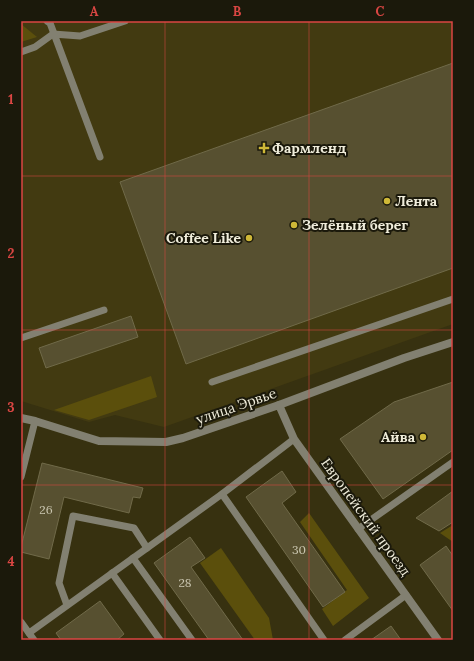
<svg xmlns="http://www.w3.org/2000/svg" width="474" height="661" font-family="Lora,serif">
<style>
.built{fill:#423a11}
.green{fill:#5b4f0c}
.building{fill:#575030;stroke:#706a49}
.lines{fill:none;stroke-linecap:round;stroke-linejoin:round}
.lane{stroke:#828071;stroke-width:7}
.street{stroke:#828071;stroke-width:8}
.grid{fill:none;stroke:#da4643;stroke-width:1;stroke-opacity:0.55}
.poi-dot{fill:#cfb837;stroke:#1b190b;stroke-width:1.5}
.labels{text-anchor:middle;stroke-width:4;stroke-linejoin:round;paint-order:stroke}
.number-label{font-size:12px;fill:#cac6b0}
.poi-label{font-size:14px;font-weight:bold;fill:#f0eddb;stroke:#1b190b;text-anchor:start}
.street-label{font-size:14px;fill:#f0eddb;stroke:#1b190b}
.neatline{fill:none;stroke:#da4643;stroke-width:1.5}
.grid-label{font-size:13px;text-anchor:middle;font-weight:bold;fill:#da4643}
</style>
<rect width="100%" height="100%" fill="#373110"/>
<polygon class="built" points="21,21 453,21 453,324 164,427 115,415 89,422 21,401"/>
<g class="green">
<polygon points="21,24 37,37 21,42"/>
<polygon points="151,376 157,397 89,420 54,410"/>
<polygon points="309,513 369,598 333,626 322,609 347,590 300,522"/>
<polygon points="453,525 453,542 440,533"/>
<polygon points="221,548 269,618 273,640 255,640 200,563"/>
</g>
<g class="building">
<polygon points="453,63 453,268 186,364 120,182"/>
<polygon points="131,316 138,337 46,368 39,348"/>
<polygon points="453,382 453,450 383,499 340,439 394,402"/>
<polygon points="42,463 143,488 140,498 133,497 129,513 64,497 49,559 21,552 21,547"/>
<polygon points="282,471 296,492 282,503 345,592 323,607 246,497"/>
<polygon points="453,491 453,522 439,531 416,518"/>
<polygon points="190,537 205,558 191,567 243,640 209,640 154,563"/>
<polygon points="446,546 453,556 453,611 420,565"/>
<polygon points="100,601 124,634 117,640 61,640 56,633"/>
<polygon points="391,626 401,640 371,640"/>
</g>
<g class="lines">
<g class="lane">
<polyline points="47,21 50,23 100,157"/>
<polyline points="21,52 35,47 53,34 80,36 125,21"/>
<polyline points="21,338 104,310"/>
<polyline points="212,382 453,299"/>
<polyline points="21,477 35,421"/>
<polyline points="222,494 324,640"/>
<polyline points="358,529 453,462"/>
<polyline points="133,558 192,640"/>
<polyline points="112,573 160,640"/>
<polyline points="67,605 59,583 73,516 134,528 147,548"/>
<polyline points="21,622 34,640"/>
<polyline points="29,633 222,494 294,439"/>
<polyline points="345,640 406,595"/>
</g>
<g class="street">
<polyline points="279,405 294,439 438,640"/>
<polyline points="21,418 35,421 99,441 166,442 183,438 279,405 404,358 453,342"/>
</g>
</g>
<path class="grid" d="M165,21V640M309,21V640M21,176H453M21,330H453M21,485H453"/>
<g class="poi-dot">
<path d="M262 142h4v4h4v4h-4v4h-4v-4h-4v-4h4z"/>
<circle cx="387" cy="201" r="4"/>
<circle cx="294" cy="225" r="4"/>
<circle cx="249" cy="238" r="4"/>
<circle cx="423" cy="437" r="4"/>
</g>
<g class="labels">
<g class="number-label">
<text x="46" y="514">26</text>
<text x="299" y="554">30</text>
<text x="185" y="587">28</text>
</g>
<g class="poi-label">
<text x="272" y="153">Фармленд</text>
<text x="395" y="206">Лента</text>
<text x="302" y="230">Зелёный берег</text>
<text x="241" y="243" text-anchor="end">Coffee Like</text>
<text x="415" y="442" text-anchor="end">Айва</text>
</g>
<g class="street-label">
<text transform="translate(236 406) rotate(-19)" y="5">улица Эрвье</text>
<text transform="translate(366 517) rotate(54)" y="5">Европейский проезд</text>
</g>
</g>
<rect width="474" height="661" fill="none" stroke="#1b190b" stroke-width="44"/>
<rect x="22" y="22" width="430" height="617" class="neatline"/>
<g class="grid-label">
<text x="94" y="16">A</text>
<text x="237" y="16">B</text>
<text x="380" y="16">C</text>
<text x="11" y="104">1</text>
<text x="11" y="258">2</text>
<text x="11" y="412">3</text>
<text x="11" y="566">4</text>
</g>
</svg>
